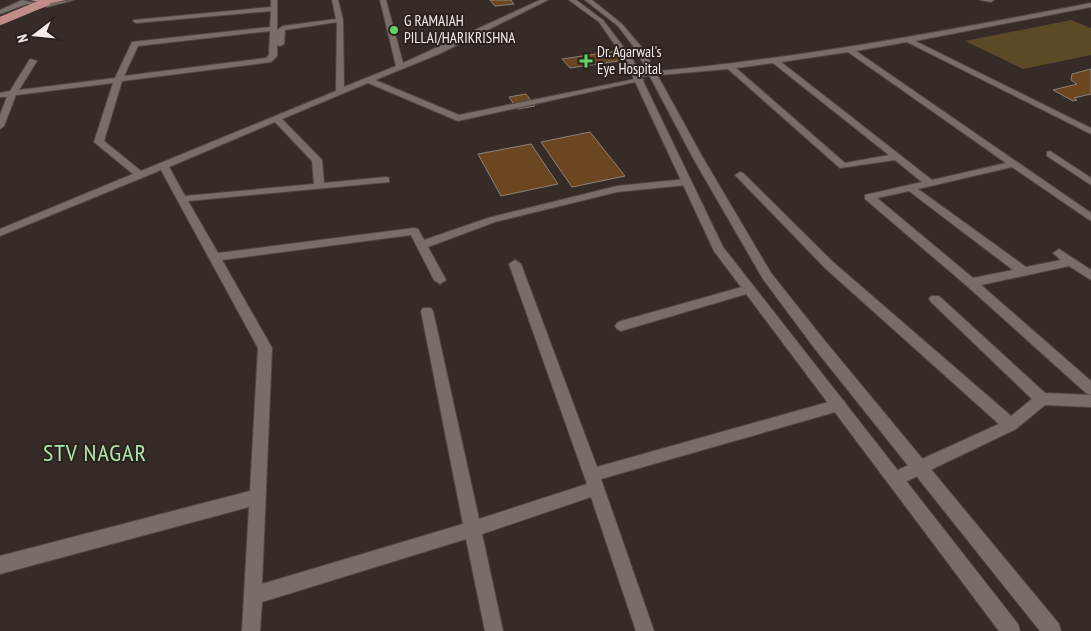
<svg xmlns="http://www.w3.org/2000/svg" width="1091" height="631" font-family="'PT Sans Narrow',sans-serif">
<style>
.green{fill:#5c4a27}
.building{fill:#6c4621;stroke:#8b827a}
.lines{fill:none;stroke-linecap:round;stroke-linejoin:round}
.street-casing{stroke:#504844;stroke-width:2}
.secondary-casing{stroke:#504844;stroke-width:2}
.primary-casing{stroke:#504844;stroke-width:2}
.street{fill:#796d69;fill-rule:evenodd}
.secondary{fill:#796d69;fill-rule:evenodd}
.primary{fill:#c18c89;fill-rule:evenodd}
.primary-bridge-casing{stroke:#504844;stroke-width:8;stroke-linecap:butt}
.primary-bridge{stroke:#c18c89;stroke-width:8}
.poi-dot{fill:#63d468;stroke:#2b221e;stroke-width:2}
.labels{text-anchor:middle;stroke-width:4;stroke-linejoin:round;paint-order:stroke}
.far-poi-label{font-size:15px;fill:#f3ecea;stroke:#2b221e;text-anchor:start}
.near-quarter-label{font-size:24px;letter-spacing:1px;fill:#ace6ab;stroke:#2b221e}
</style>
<rect width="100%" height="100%" fill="#362b27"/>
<polygon class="green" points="1071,20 1091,28 1091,55 1023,69 965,41"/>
<g class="building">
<polygon points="490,0 511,0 514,4 495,6"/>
<polygon points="616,51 625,60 570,68 562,59"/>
<polygon points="1091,69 1091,94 1074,98 1077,100 1073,101 1053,90 1077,84 1071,80 1072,74"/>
<polygon points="526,94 535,106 517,109 509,97"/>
<polygon points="590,132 625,176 572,187 541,142"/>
<polygon points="531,144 558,184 501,196 478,154"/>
</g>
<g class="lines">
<g class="street-casing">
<g id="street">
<path d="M271,0H277V30L283,26L336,19L332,0H338L343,20L344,87L396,66L380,0H386L403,63L540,0H548L439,54L375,80L459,115L640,78L644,80L458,121L368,83L282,119L322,160L324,183L386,177L389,178V182L188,201L218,253L414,228L418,229L424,240L488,218L617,186L686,179L691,182L686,185L617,192L495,222L428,247L446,280L440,284L434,280L411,235L222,260L272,348L262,584L463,524L421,311L423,308H431L433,311L479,519L587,484L509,264L515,260L521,264L597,467L839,399L844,401L846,405L844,409L839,411L601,479L654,631H636L591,497L482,534L503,631H485L466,539L262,602L260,631H242L249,507L0,574V556L250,491L258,348L161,170L0,236V229L133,174L94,142L113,83L16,95L4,126L0,129V115L7,97H0V93L10,91L30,59L37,61L19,90L115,78L132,42L270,27L271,11L136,23L133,21L134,20L271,7ZM337,22L336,91L141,171L104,141L122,81L271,62L277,56V45L280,46L284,44L285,30ZM270,31L269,55L266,58L124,76L138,46ZM275,122L312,161L314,184L185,196L169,167Z"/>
<polygon points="980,0 994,0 991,2"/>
<path d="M1091,3V7L915,41L1091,128V134L907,42L856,51L1091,213V221L1012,167L918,189L1026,267L1061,260L1053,253L1059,249L1091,270V280L1069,266L981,285L1091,381V395L1086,393L967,286L865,199V195L922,182L895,160L840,168L728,69L638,77L634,75L638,73C791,60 940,32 1091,3ZM848,52L1006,163L932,180L781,62ZM773,63L889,155L845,163L736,68ZM909,191L1013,270L973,278L877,198Z"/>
<polygon points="1050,151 1091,178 1091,185 1047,156 1047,152"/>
<polygon points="740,172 743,173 833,262 1011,416 1032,399 931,302 929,299 931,296 939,296 1045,393 1091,395 1091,407 1045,405 1016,429 901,484 895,486 889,484 887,479 889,474 999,424 825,268 737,177 735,175"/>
<polygon points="749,285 753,286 755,289 753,292 621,331 617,329 615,326 617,323 621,321"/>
</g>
</g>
<g class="secondary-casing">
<g id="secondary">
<polygon points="22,0 41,4 74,0 47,7 27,4 0,14 0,10"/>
<polygon points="569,0 576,0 603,20 632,58 723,247 1018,624 1020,631 999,631 714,251 624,58 599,22"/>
<polygon points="585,0 592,0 622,24 643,49 703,158 771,273 825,341 1059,624 1061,631 1040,631 815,349 763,279 693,158 636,50 618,26"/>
</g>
</g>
<g class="primary-casing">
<polygon id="primary" points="31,0 66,0 46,4"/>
</g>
<use href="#street" class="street"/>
<use href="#secondary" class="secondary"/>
<use href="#primary" class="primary"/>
<g class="primary-bridge-casing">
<polyline id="primary-bridge" points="0,21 46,2"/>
</g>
<use href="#primary-bridge" class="primary-bridge"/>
</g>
<g class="poi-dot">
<circle cx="394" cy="30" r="5"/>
<path d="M583.5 53.5h5v5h5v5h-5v5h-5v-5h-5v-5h5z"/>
</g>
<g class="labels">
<g class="far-poi-label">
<text x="404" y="26">G RAMAIAH<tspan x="404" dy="17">PILLAI/HARIKRISHNA</tspan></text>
<text x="597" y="57">Dr. Agarwal's<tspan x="597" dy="17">Eye Hospital</tspan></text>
</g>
<g class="near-quarter-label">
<text x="95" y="461">STV NAGAR</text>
</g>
</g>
<g transform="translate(35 35) rotate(254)" stroke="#2b221e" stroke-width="4" paint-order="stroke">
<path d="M0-4L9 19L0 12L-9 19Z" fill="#f3ecea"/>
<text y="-8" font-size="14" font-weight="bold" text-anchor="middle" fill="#f3ecea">N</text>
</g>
</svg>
